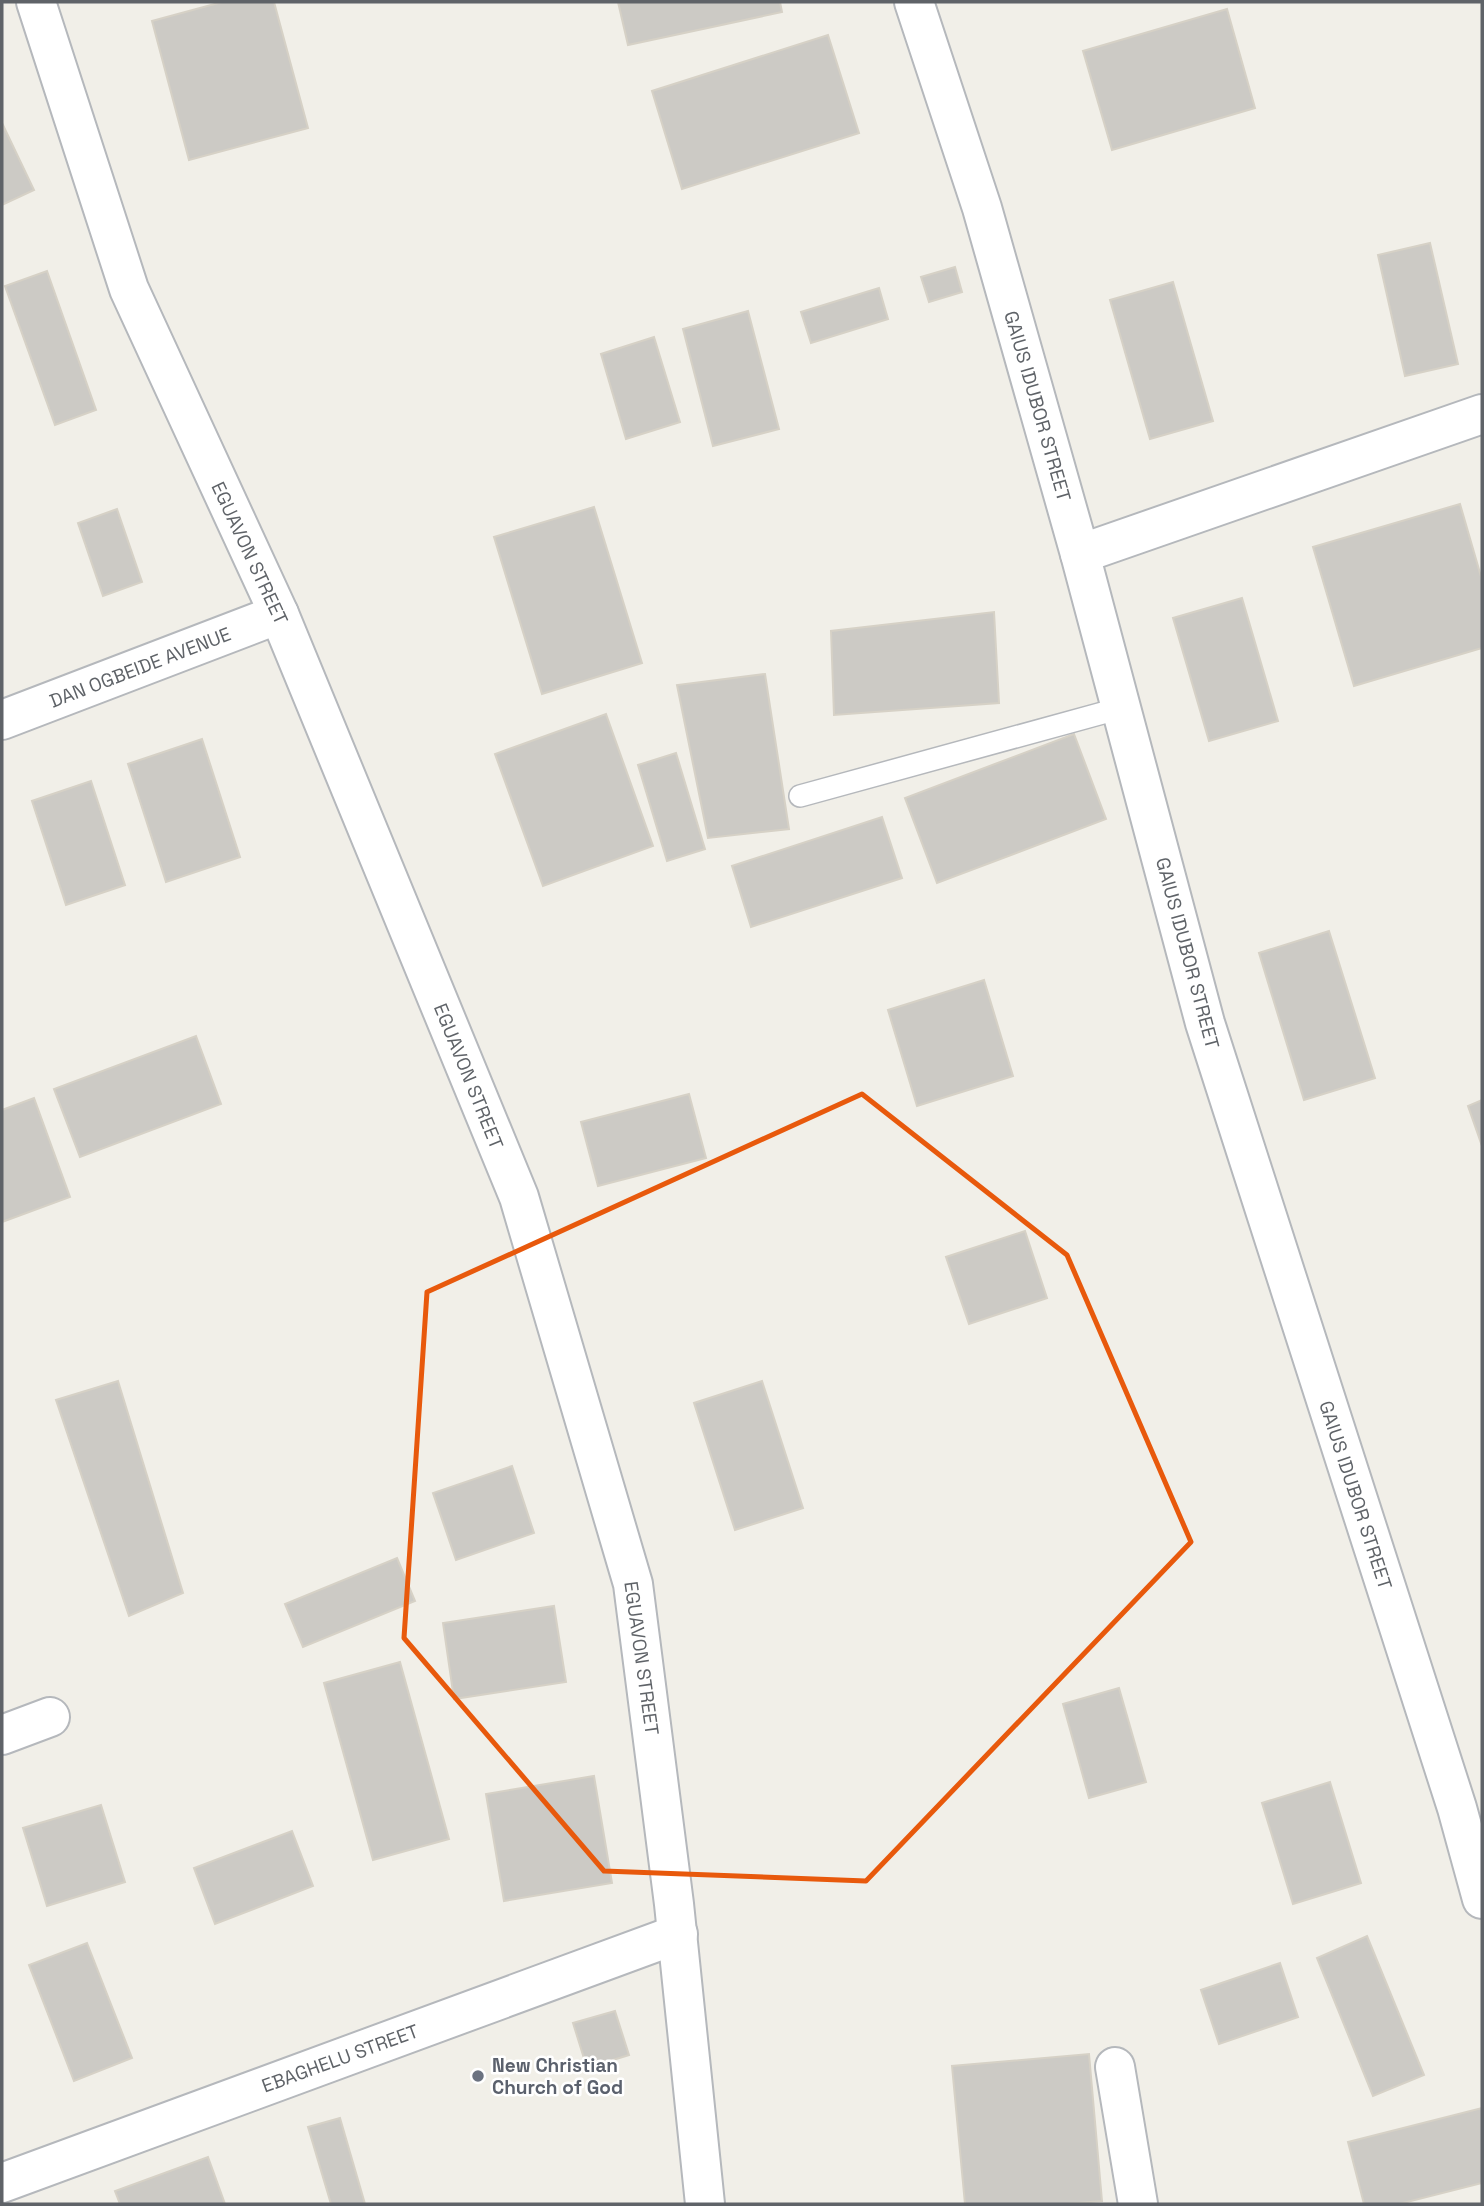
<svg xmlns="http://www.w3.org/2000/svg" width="1484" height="2206" font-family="'Space Grotesk',sans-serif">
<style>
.building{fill:#cccac5;stroke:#d6d1c6;stroke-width:2}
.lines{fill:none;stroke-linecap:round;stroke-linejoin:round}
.lane-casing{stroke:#b5b8bc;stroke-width:24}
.street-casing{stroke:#b5b8bc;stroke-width:42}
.lane{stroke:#fff;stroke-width:21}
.street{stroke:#fff;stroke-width:38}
.marked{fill:none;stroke:#e8590c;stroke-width:5;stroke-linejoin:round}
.worship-dot{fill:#6b7280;stroke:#fff;stroke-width:2.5}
.labels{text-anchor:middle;stroke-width:5;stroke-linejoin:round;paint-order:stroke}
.street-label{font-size:19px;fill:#5f6368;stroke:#fff}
.worship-label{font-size:19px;font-weight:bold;fill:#5b616d;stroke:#fff;text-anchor:start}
</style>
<rect width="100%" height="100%" fill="#f1efe8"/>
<g class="building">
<polygon points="222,2 274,2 308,128 189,160 152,21"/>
<polygon points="618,2 780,2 782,12 628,45"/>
<polygon points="1227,9 1255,108 1112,150 1083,51"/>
<polygon points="828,35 859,133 682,189 652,91"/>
<polygon points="2,123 34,190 2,205"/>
<polygon points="1430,243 1458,364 1405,376 1378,255"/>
<polygon points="955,267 962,292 929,302 921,277"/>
<polygon points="47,271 96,410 55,425 5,286"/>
<polygon points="1173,282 1213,421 1150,439 1110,300"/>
<polygon points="879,288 888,319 811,343 801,312"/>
<polygon points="748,311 779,429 713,446 683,329"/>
<polygon points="654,337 680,422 626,439 601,354"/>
<polygon points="1460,504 1482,580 1482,648 1354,686 1313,547"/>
<polygon points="594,507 642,663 542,694 494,537"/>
<polygon points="117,509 142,582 103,596 78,523"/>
<polygon points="1242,598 1278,721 1209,741 1173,618"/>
<polygon points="994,612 999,703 834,715 831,631"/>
<polygon points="765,674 789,829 708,838 677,685"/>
<polygon points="606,714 653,846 543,886 495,754"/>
<polygon points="1074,734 1106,819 937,883 905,798"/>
<polygon points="202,739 240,857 166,882 128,764"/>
<polygon points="676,753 705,849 667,861 638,765"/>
<polygon points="91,781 125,885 66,905 32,801"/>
<polygon points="882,817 902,878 751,927 732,866"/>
<polygon points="1329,931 1375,1078 1304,1100 1259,953"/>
<polygon points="984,980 1013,1076 917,1106 888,1010"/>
<polygon points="196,1036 221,1104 80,1157 54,1089"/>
<polygon points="689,1094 706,1158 598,1186 581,1122"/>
<polygon points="34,1098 70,1197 2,1222 2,1110"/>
<polygon points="1482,1100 1482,1146 1468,1106"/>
<polygon points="1025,1231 1047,1298 969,1324 946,1257"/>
<polygon points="118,1381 183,1593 129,1616 56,1400"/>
<polygon points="762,1381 803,1508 735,1530 694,1403"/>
<polygon points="512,1466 534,1533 456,1560 433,1493"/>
<polygon points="397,1558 415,1601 303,1647 285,1604"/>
<polygon points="554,1606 566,1682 454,1699 443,1623"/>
<polygon points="400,1662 449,1839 373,1860 324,1683"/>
<polygon points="1119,1688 1146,1782 1089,1798 1063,1704"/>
<polygon points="594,1776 612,1883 504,1901 486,1794"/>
<polygon points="1330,1782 1361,1883 1293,1904 1262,1803"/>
<polygon points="101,1805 125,1882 47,1906 23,1828"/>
<polygon points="292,1831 313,1886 215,1924 194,1868"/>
<polygon points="1367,1936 1424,2075 1373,2096 1317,1958"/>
<polygon points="87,1943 132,2058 74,2081 29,1965"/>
<polygon points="1280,1963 1298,2017 1219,2044 1201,1990"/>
<polygon points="615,2011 629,2055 587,2068 573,2023"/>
<polygon points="1089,2054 1102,2201 1066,2204 965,2204 952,2066"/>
<polygon points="1482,2108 1482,2183 1399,2204 1364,2204 1348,2142"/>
<polygon points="340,2118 365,2204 331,2204 308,2127"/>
<polygon points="208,2157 225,2204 120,2204 115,2191"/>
</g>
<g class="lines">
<g class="lane-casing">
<polyline id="lane" points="800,796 1121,708"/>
</g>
<g class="street-casing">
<g id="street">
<polyline points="36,2 129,289 279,614 519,1197 633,1584 674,1904 705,2204"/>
<polyline points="914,2 982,208 1080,554 1205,1023 1457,1808 1482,1899"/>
<polyline points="1080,554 1482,414"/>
<polyline points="2,720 279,614"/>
<polyline points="2,1735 50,1717"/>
<polyline points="1115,2067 1138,2204"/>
<polyline points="2,2183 678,1934"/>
</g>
</g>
<use href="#lane" class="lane"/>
<use href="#street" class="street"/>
</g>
<path class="marked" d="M862,1094L1067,1255L1191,1542L866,1881L604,1871L404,1638L427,1292Z"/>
<circle class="worship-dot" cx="478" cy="2076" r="7"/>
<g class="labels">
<g class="street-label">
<text transform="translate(1038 406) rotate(74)" y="7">GAIUS IDUBOR STREET</text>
<text transform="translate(250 553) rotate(65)" y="7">EGUAVON STREET</text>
<text transform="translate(140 667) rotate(-21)" y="7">DAN OGBEIDE AVENUE</text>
<text transform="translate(1188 953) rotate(75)" y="7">GAIUS IDUBOR STREET</text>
<text transform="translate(469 1076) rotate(68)" y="7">EGUAVON STREET</text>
<text transform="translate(1356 1495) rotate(72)" y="7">GAIUS IDUBOR STREET</text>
<text transform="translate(642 1658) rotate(82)" y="7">EGUAVON STREET</text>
<text transform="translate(340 2058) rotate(-20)" y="7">EBAGHELU STREET</text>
</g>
<g class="worship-label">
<text x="492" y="2072">New Christian<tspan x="492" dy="22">Church of God</tspan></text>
</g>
</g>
<rect width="1484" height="2206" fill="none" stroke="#5f6368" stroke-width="7"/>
</svg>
